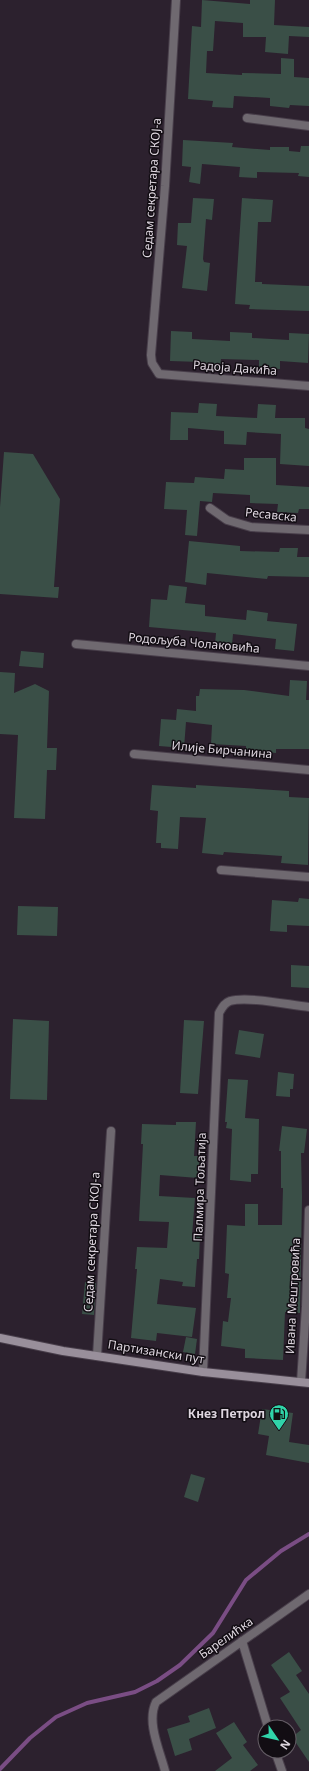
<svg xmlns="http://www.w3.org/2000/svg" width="309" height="1771" font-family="'Noto Sans',sans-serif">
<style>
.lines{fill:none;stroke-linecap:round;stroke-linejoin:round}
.stream{stroke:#7a4d84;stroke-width:4}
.building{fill:#3a4f47}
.minor-casing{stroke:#483e4a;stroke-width:10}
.secondary-casing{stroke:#483e4a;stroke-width:10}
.minor{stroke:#6f6970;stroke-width:8}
.secondary{stroke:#998f9b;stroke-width:8}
.labels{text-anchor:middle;stroke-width:3;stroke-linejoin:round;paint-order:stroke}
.street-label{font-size:12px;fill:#ded6df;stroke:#120d13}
.poi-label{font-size:12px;font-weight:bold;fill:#ded6df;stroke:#120d13;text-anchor:end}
</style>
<rect width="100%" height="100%" fill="#2c212e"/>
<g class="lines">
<polyline class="stream" points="0,1769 30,1738 56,1717 87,1703 135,1692 157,1681 180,1665 213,1633 246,1580 281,1551 309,1534"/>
</g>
<g class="building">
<polygon points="202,0 250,4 250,0 275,0 274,25 309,27 309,37 289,36 288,54 265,52 266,37 243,37 243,23 215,21 213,51 207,51 206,73 242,75 242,73 281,74 281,58 294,59 294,77 309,78 309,106 290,105 289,108 270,106 270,98 234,96 233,108 212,107 213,101 188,99 192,26 201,27"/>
<polygon points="183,140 233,143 232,147 270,150 270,147 289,147 289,151 300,152 301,146 309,146 309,177 298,176 299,173 257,172 257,178 239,177 240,167 202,164 200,184 189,182 191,167 182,166"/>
<polygon points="193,198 214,199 212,220 206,219 203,259 204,262 210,263 207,291 182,288 187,246 177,245 178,223 191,223"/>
<polygon points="242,198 273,200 271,222 258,222 255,282 262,282 262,284 309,286 309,311 249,309 250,305 235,304"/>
<polygon points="171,331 192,332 192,339 230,341 230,332 252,333 252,338 289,340 289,333 309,334 308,363 280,361 280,369 259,368 259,360 221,359 220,370 201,369 201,362 170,361"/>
<polygon points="199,403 217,404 216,416 257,418 258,404 276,405 275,418 305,418 305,428 309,429 309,466 280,464 281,434 247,432 246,445 224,444 224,431 188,428 188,440 170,440 171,412 198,413"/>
<polygon points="4,452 33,454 60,499 54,587 59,587 58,598 0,594 0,507"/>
<polygon points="244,458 276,458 276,485 309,487 309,509 299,509 298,513 277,512 278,504 250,503 250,495 213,493 212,502 200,501 197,536 185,535 187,510 164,509 166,482 194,483 195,477 224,479 225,469 244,470"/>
<polygon points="189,541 240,546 240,551 279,552 280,548 298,548 297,557 309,557 309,577 268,576 267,579 207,573 206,585 185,582"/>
<polygon points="169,585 187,587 185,603 205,605 205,616 246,620 247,610 268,613 267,621 297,624 294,651 275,649 276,639 233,634 232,645 215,644 216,633 149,627 151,599 167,600"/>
<polygon points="21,651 44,653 43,668 19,666"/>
<polygon points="0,672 15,673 14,693 35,684 49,691 47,748 57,748 56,770 47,770 45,819 14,818 18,735 0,734"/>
<polygon points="290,680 307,681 306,700 309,700 309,749 276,749 276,753 246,750 246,746 211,744 212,725 186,722 184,748 159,746 161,719 176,720 177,709 196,711 196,696 199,696 200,689 244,690 289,696"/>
<polygon points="152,785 196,788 196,785 289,791 289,797 309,798 308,865 281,863 282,856 224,852 223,855 202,853 206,818 180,817 178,849 161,848 161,843 156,843 158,811 150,810"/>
<polygon points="299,898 309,899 309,926 287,925 287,932 270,931 272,900 298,902"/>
<polygon points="18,906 58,907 57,936 17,935"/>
<polygon points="291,965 309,966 309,988 291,987"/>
<polygon points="13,1019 49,1021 47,1100 10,1099"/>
<polygon points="184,1020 204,1021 198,1094 180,1093"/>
<polygon points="239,1030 264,1034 260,1058 235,1054"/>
<polygon points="278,1072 294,1074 293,1089 290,1089 290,1097 276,1096"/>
<polygon points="228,1079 248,1080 245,1118 259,1119 258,1174 251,1174 251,1182 230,1180 232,1129 226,1128 227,1122 225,1122"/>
<polygon points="176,1122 196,1122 194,1156 200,1156 198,1178 160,1175 159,1196 195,1198 192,1236 200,1236 199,1259 197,1259 195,1287 182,1286 183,1282 160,1279 157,1304 196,1308 192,1337 157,1333 156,1341 131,1338 137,1269 135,1269 137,1247 167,1248 169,1222 139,1221 143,1144 141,1144 142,1124 176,1125"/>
<polygon points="282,1126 307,1129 304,1153 301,1153 302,1197 300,1313 285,1312 283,1360 245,1358 245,1349 221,1346 223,1321 228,1322 231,1298 227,1298 229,1274 225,1273 227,1225 245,1226 245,1204 258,1204 258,1225 282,1225 283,1188 281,1188 281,1151 279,1151"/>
<polygon points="85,1282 96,1283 94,1315 82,1314"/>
<polygon points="186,1337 197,1339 195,1354 183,1352"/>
<polygon points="262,1409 293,1413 289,1442 309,1445 309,1463 266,1455 269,1436 258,1434"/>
<polygon points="191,1474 205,1478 198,1502 184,1497"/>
<polygon points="289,1652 302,1671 296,1675 309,1694 309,1762 292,1737 301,1730 280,1698 290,1692 271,1665"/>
<polygon points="209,1708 216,1728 189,1739 192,1750 175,1756 167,1729 190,1722 188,1716"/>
<polygon points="234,1722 247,1742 243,1745 258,1765 250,1771 215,1771 232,1758 216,1733"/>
</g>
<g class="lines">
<g class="minor-casing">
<g id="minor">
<polyline points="176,0 165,186 151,355 152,363 159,374 309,386"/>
<polyline points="247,118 309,126"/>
<polyline points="210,508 227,520 251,527 309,530"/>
<polyline points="76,644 309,666"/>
<polyline points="134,754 309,770"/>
<polyline points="221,870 309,877"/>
<polyline points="97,1356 111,1131"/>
<path d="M203,1372L219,1013C222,1008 224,1003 230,1001C248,996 289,1005 309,1007"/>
<polyline points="301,1382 306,1307 309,1210"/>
<polyline points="242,1641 268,1727"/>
<polyline points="275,1751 282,1771"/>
<path d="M165,1771C160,1751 146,1722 156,1702L309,1594"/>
</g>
</g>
<g class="secondary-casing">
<polyline id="secondary" points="0,1338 63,1351 203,1372 309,1383"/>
</g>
<use href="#minor" class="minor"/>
<use href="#secondary" class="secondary"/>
</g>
<defs>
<g id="fuel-pin" transform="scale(1)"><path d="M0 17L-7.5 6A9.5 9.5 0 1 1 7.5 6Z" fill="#30d4a9" stroke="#120d13"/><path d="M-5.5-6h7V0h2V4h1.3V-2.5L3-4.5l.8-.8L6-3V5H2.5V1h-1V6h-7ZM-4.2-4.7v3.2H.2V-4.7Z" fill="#111"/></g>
</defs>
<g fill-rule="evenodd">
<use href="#fuel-pin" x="279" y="1414"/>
</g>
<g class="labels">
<g class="street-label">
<text transform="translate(152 188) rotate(-86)" y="4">Седам секретара СКОЈ-а</text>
<text transform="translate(235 368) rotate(4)" y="4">Радоја Дакића</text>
<text transform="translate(271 515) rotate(6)" y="4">Ресавска</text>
<text transform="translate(194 643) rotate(5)" y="4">Родољуба Чолаковића</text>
<text transform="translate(222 750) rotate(5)" y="4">Илије Бирчанина</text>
<text transform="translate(200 1187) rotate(-88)" y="4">Палмира Тољатија</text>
<text transform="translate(92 1242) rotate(-87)" y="4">Седам секретара СКОЈ-а</text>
<text transform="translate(293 1296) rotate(-87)" y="4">Ивана Мештровића</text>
<text transform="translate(156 1352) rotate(9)" y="4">Партизански пут</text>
<text transform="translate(226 1638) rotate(-35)" y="4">Барелићка</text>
</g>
<g class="poi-label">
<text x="265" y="1418">Кнез Петрол</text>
</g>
</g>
<g transform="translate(277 1739) rotate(124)"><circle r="19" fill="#120d13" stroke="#645d65"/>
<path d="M0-3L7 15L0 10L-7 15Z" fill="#30d4a9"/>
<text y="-6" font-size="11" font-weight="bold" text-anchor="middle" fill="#ded6df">N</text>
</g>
</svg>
